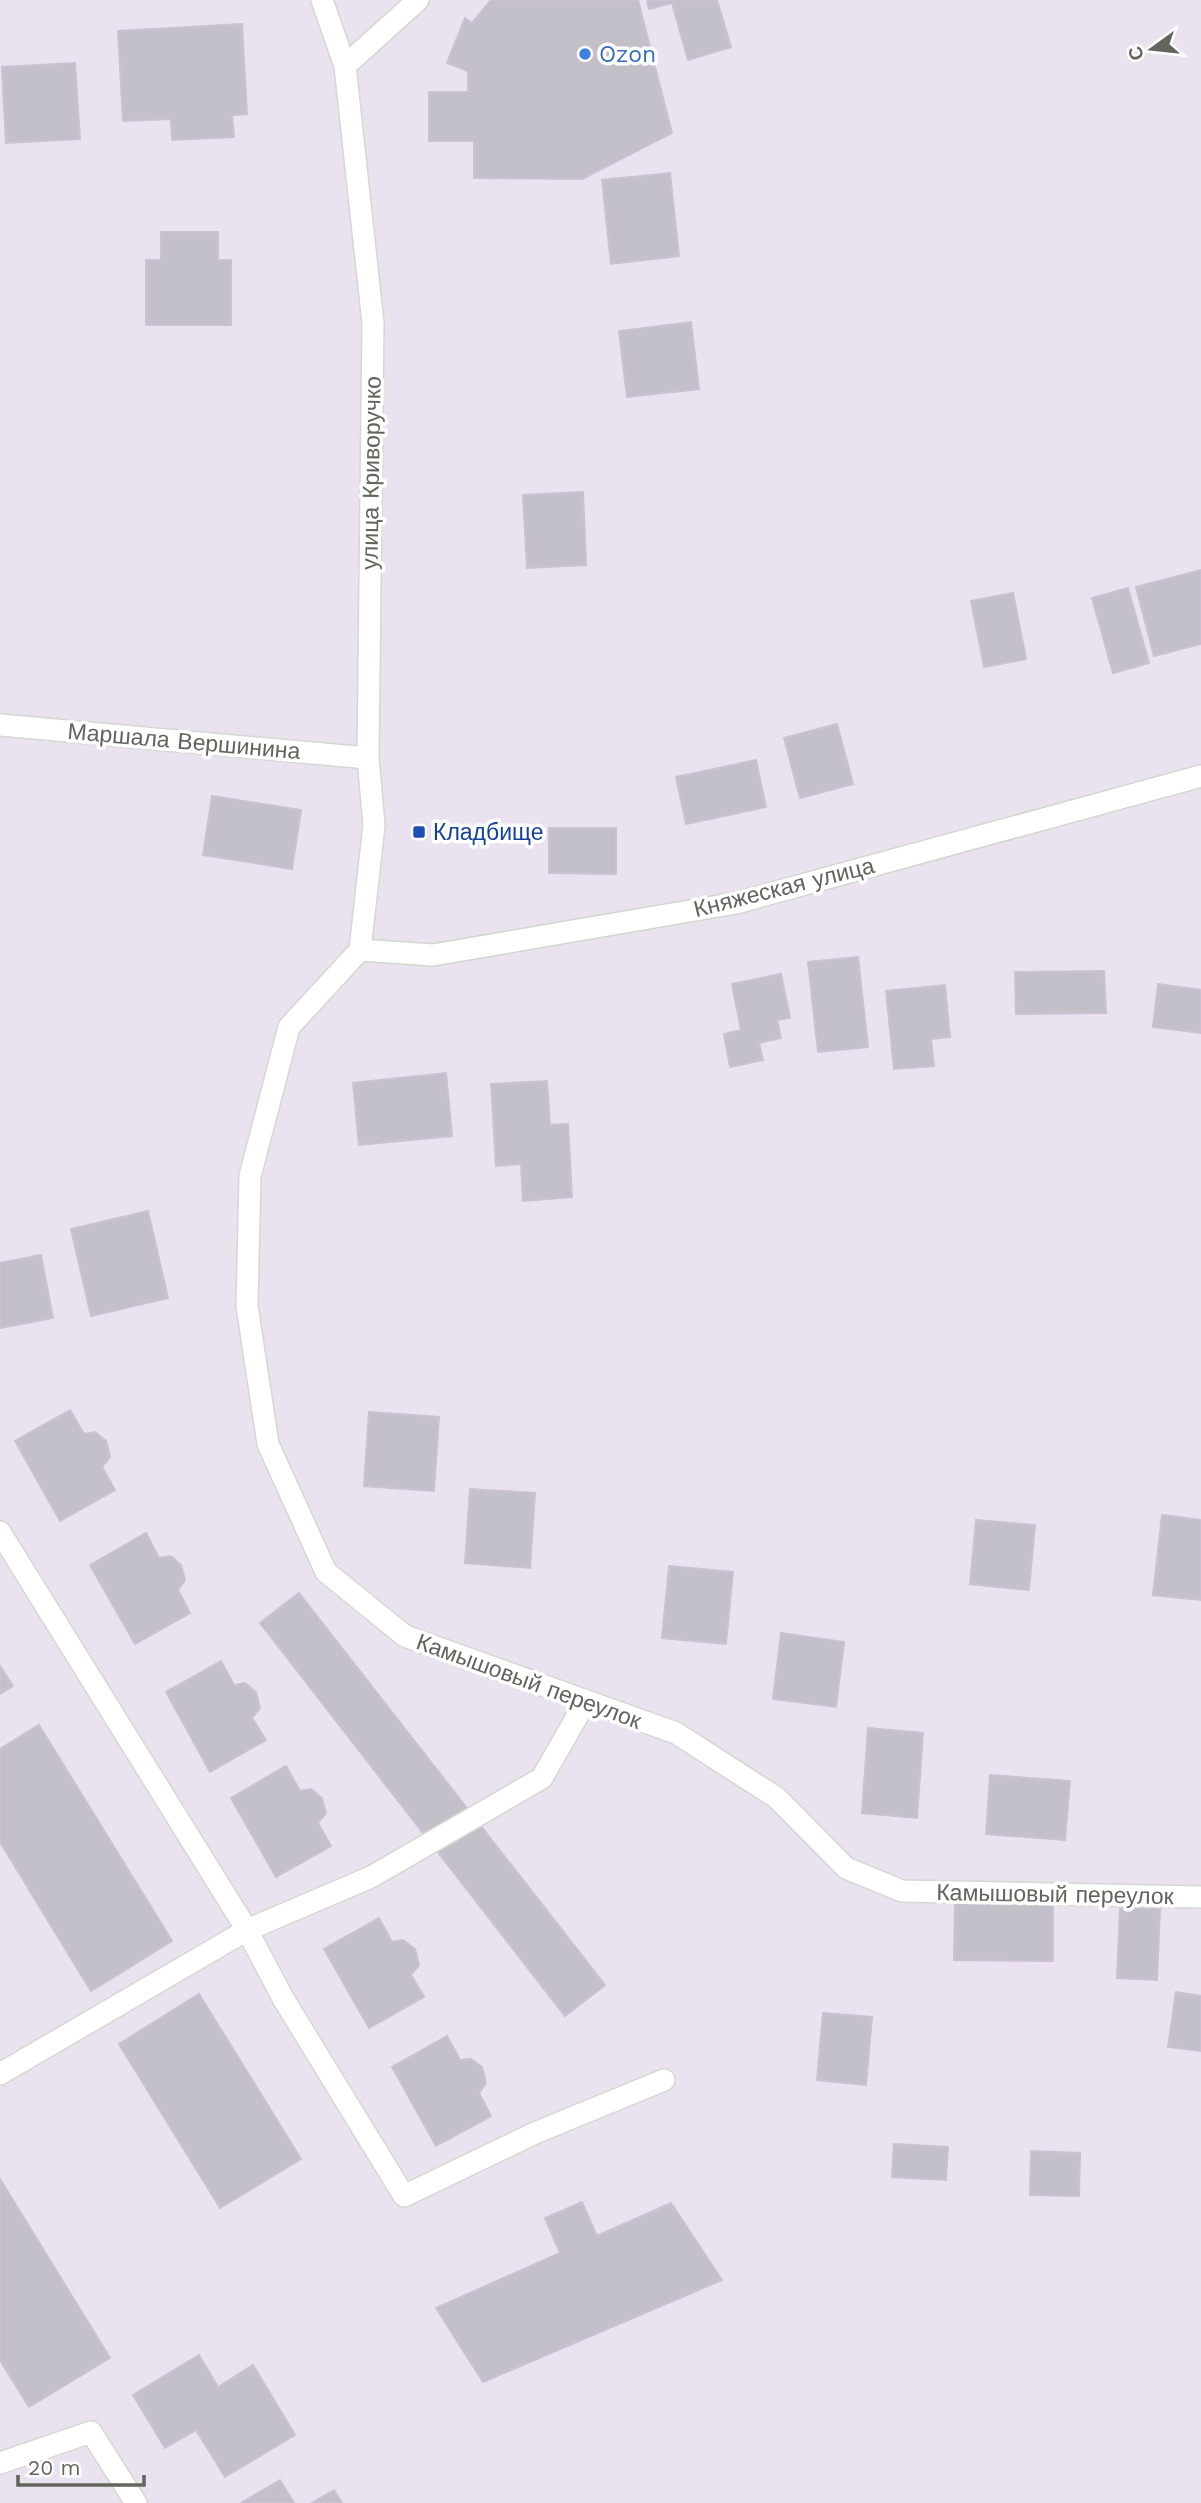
<svg xmlns="http://www.w3.org/2000/svg" width="1201" height="2503" font-family="'Work Sans',sans-serif">
<style>
.building{fill:#c4c0ca;stroke:#cbc0d4;stroke-width:2}
.lines{fill:none;stroke-linecap:round;stroke-linejoin:round}
.street-casing{stroke:#d4d8d0;stroke-width:24}
.secondary-casing{stroke:#d2d7cd;stroke-width:24}
.street{stroke:#fff;stroke-width:21}
.secondary{stroke:#fff;stroke-width:21}
.shop-dot{fill:#3f7fe0;stroke:#fff;stroke-width:2.5}
.transit-dot{fill:#1a4fb4;stroke:#fff;stroke-width:2.5}
.labels{text-anchor:middle;stroke-width:7;stroke-linejoin:round;paint-order:stroke}
.shop-label{font-size:23px;fill:#366cbe;stroke:#fff;text-anchor:start}
.street-label{font-size:23px;fill:#61655b;stroke:#fff}
.transit-label{font-size:23px;fill:#164399;stroke:#fff;text-anchor:start}
</style>
<rect width="100%" height="100%" fill="#eae3ef"/>
<g class="building">
<polygon points="491,0 638,0 672,133 582,179 474,178 474,141 429,141 429,92 468,92 468,71 447,63 465,18 472,23"/>
<polygon points="647,0 717,0 731,47 688,60 672,3 649,9"/>
<polygon points="242,24 247,114 232,115 234,137 172,140 171,119 123,121 118,31"/>
<polygon points="75,63 80,139 6,143 2,67"/>
<polygon points="670,173 679,256 611,264 602,180"/>
<polygon points="161,232 218,232 218,260 231,260 231,325 146,325 146,260 161,260"/>
<polygon points="691,322 699,389 627,397 619,331"/>
<polygon points="583,492 586,565 527,568 523,495"/>
<polygon points="1201,570 1201,644 1154,656 1136,587"/>
<polygon points="1128,588 1149,663 1113,673 1092,598"/>
<polygon points="1013,593 1026,659 984,667 971,601"/>
<polygon points="837,724 853,784 800,798 784,738"/>
<polygon points="756,760 766,807 686,824 676,777"/>
<polygon points="212,796 301,810 292,869 203,855"/>
<polygon points="549,828 616,828 616,874 549,873"/>
<polygon points="858,957 868,1047 818,1052 808,962"/>
<polygon points="1104,971 1106,1013 1016,1014 1015,972"/>
<polygon points="781,974 790,1018 777,1020 781,1038 759,1043 763,1060 730,1067 724,1034 741,1030 732,984"/>
<polygon points="1158,984 1201,990 1201,1033 1153,1027"/>
<polygon points="945,985 950,1037 931,1039 934,1066 894,1069 886,991"/>
<polygon points="446,1073 452,1136 359,1145 353,1083"/>
<polygon points="547,1081 550,1125 568,1124 572,1197 523,1201 521,1164 496,1166 491,1084"/>
<polygon points="148,1211 168,1298 91,1316 71,1229"/>
<polygon points="41,1255 53,1318 0,1328 0,1263"/>
<polygon points="70,1410 84,1434 95,1432 106,1441 110,1457 102,1467 115,1490 60,1521 15,1441"/>
<polygon points="369,1412 439,1417 434,1491 364,1486"/>
<polygon points="470,1489 535,1493 530,1568 465,1563"/>
<polygon points="1162,1515 1201,1520 1201,1600 1153,1595"/>
<polygon points="976,1520 1035,1525 1029,1590 970,1584"/>
<polygon points="146,1533 159,1558 171,1556 181,1565 185,1580 178,1590 190,1613 135,1644 90,1565"/>
<polygon points="669,1566 733,1572 726,1644 662,1638"/>
<polygon points="299,1593 605,1985 565,2016 260,1623"/>
<polygon points="781,1633 844,1642 836,1707 773,1699"/>
<polygon points="221,1661 234,1685 245,1683 256,1692 260,1708 252,1718 266,1740 210,1772 166,1692"/>
<polygon points="0,1666 13,1686 0,1694"/>
<polygon points="39,1725 172,1941 91,1991 0,1842 0,1749"/>
<polygon points="868,1728 923,1733 917,1818 862,1813"/>
<polygon points="286,1766 300,1791 311,1789 322,1798 326,1813 318,1823 331,1846 276,1877 231,1798"/>
<polygon points="990,1775 1070,1781 1065,1840 986,1834"/>
<polygon points="955,1900 1053,1902 1053,1961 954,1960"/>
<polygon points="1120,1908 1160,1909 1157,1980 1117,1978"/>
<polygon points="379,1918 392,1942 403,1940 415,1949 419,1965 411,1975 424,1997 369,2028 324,1949"/>
<polygon points="1176,1992 1201,1996 1201,2051 1168,2047"/>
<polygon points="199,1994 301,2159 220,2208 119,2044"/>
<polygon points="823,2013 872,2017 866,2085 817,2080"/>
<polygon points="447,2036 460,2060 471,2059 482,2067 486,2083 479,2093 491,2116 436,2146 392,2067"/>
<polygon points="894,2144 948,2147 946,2180 892,2177"/>
<polygon points="1031,2151 1080,2153 1079,2196 1030,2195"/>
<polygon points="0,2179 110,2358 29,2407 0,2360"/>
<polygon points="582,2202 597,2236 671,2203 722,2280 483,2382 436,2308 560,2253 545,2218"/>
<polygon points="199,2355 218,2387 253,2365 295,2435 225,2477 196,2430 165,2448 133,2395"/>
<polygon points="280,2480 294,2503 241,2503"/>
<polygon points="334,2490 342,2503 312,2503"/>
</g>
<g class="lines">
<g class="street-casing">
<g id="street">
<polyline points="322,0 345,66 373,323 368,758 374,825 360,950 289,1027 250,1176 247,1306 268,1444 326,1572 405,1636 676,1733 777,1798 846,1868 902,1891 1201,1897"/>
<polyline points="345,66 418,0"/>
<polyline points="0,725 368,758"/>
<polyline points="0,1532 247,1930 284,2000 404,2196 535,2133 664,2080"/>
<polyline points="0,2074 247,1930 371,1877 542,1778 586,1701"/>
<polyline points="0,2463 91,2432 136,2503"/>
</g>
</g>
<g class="secondary-casing">
<polyline id="secondary" points="360,950 433,955 736,903 1201,776"/>
</g>
<use href="#street" class="street"/>
<use href="#secondary" class="secondary"/>
</g>
<circle class="shop-dot" cx="585" cy="54" r="7"/>
<rect class="transit-dot" x="412" y="825" width="14" height="14" rx="3.5"/>
<g class="labels">
<g class="shop-label">
<text x="599" y="62">Ozon</text>
</g>
<g class="street-label">
<text transform="translate(371 473) rotate(-89)" y="8">улица Криворучко</text>
<text transform="translate(184 741) rotate(5)" y="8">Маршала Вершинина</text>
<text transform="translate(784 887) rotate(-14)" y="8">Княжеская улица</text>
<text transform="translate(529 1681) rotate(20)" y="8">Камышовый переулок</text>
<text transform="translate(1055 1894) rotate(1)" y="8">Камышовый переулок</text>
</g>
<g class="transit-label">
<text x="433" y="840">Кладбище</text>
</g>
</g>
<g transform="translate(1152 49) rotate(255)" stroke="#ffffff" stroke-width="5" paint-order="stroke">
<path d="M0-5L12 26L0 18L-12 26Z" fill="#61655b"/>
<text y="-10" font-size="19" font-weight="bold" text-anchor="middle" fill="#61655b">С</text>
</g>
<path d="M18 2475v10h126v-10" fill="none" stroke="#61655b" stroke-width="3.5"/>
<text x="28" y="2475" font-size="21" fill="#61655b" stroke="#ffffff" stroke-width="5" paint-order="stroke">20 m</text>
</svg>
